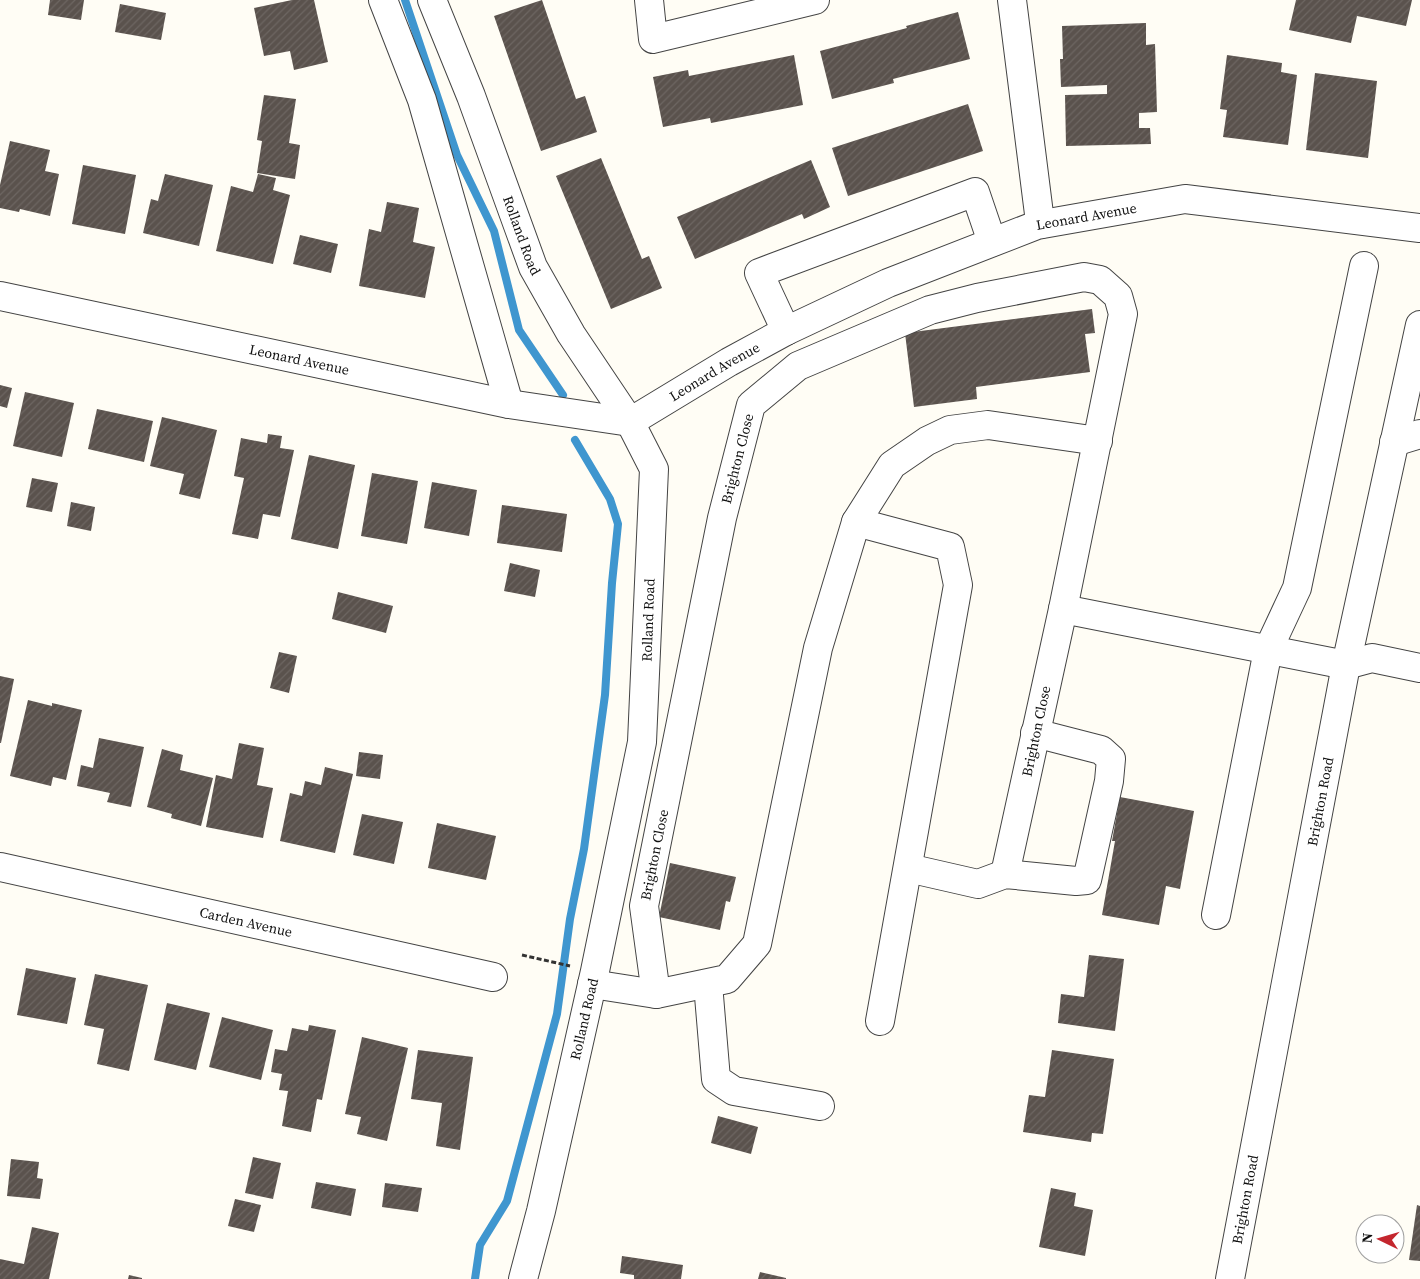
<svg xmlns="http://www.w3.org/2000/svg" width="1420" height="1279" font-family="'Source Serif 4',serif">
<style>
.lines{fill:none;stroke-linecap:round;stroke-linejoin:round}
.stream{stroke:#3f96cf;stroke-width:8}
.building{fill:url(#building-hatch)}
.minor-casing{stroke:#444;stroke-width:30}
.path{stroke:#333;stroke-width:3;stroke-dasharray:5 2.5;stroke-linecap:butt}
.minor{stroke:#fff;stroke-width:28}
.labels{text-anchor:middle;stroke-width:5;stroke-linejoin:round;paint-order:stroke}
.street-label{font-size:14px;fill:#111;stroke:#fff}
</style>
<defs>
<pattern id="building-hatch" width="6" height="6" patternUnits="userSpaceOnUse" patternTransform="scale(1.25)"><rect width="6" height="6" fill="#5a524d"/><path d="M-1 1l2-2M0 6l6-6M5 7l2-2" fill="none" stroke="#6d6662"/></pattern>
</defs>
<rect width="100%" height="100%" fill="#fffdf5"/>
<g class="lines">
<g class="stream">
<polyline points="405,0 457,155 494,231 519,330 563,395"/>
<polyline points="475,1279 480,1245 507,1201 557,1014 570,919 584,849 605,695 612,583 618,524 610,499 575,440"/>
</g>
</g>
<g class="building">
<polygon points="50,0 84,0 81,20 48,15"/>
<polygon points="292,0 314,0 328,62 294,70 290,51 264,56 254,8"/>
<polygon points="542,0 576,99 585,96 597,132 541,151 494,16"/>
<polygon points="1296,0 1412,0 1406,26 1357,16 1351,43 1289,30"/>
<polygon points="120,4 166,13 161,40 115,32"/>
<polygon points="958,12 970,59 893,79 894,83 832,99 820,51 907,28 906,26"/>
<polygon points="1146,23 1146,45 1155,44 1157,112 1139,113 1139,128 1150,128 1151,144 1066,146 1065,95 1107,94 1107,85 1061,87 1060,59 1063,59 1062,26"/>
<polygon points="794,55 803,105 711,123 710,118 663,127 653,77 688,70 689,76"/>
<polygon points="1227,55 1282,63 1281,72 1297,75 1288,145 1223,137 1227,110 1220,109"/>
<polygon points="1315,73 1377,81 1368,158 1306,150"/>
<polygon points="264,95 296,99 289,143 300,145 295,179 257,173 262,141 257,140"/>
<polygon points="968,104 983,151 848,196 832,148"/>
<polygon points="10,141 50,150 45,171 59,174 50,216 20,209 19,212 0,208 0,185"/>
<polygon points="601,158 642,259 649,256 662,288 611,309 556,176"/>
<polygon points="811,160 830,207 804,219 802,214 695,259 677,217"/>
<polygon points="83,165 136,175 125,234 72,224"/>
<polygon points="165,174 213,185 199,246 143,233 151,199 158,201"/>
<polygon points="258,174 276,178 273,190 290,195 273,264 216,251 231,186 253,192"/>
<polygon points="387,202 419,208 413,242 435,247 425,298 359,286 369,229 381,232"/>
<polygon points="300,235 338,244 331,273 293,264"/>
<polygon points="1092,309 1095,333 1085,334 1090,372 976,387 977,399 914,407 905,333"/>
<polygon points="0,385 12,388 7,408 0,406"/>
<polygon points="25,392 74,403 62,457 13,446"/>
<polygon points="97,409 153,421 144,462 88,449"/>
<polygon points="162,417 217,430 200,499 179,494 184,474 150,466"/>
<polygon points="268,434 282,436 280,448 294,450 280,517 263,514 258,539 232,534 244,478 234,476 241,438 267,443"/>
<polygon points="309,455 355,465 338,549 291,539"/>
<polygon points="372,473 418,481 407,544 361,536"/>
<polygon points="32,478 58,483 52,512 26,507"/>
<polygon points="432,482 477,490 469,536 424,528"/>
<polygon points="71,502 95,507 91,531 67,526"/>
<polygon points="502,505 567,514 562,552 497,543"/>
<polygon points="510,563 540,570 535,597 504,591"/>
<polygon points="338,592 393,606 386,633 332,619"/>
<polygon points="279,652 297,656 289,693 270,688"/>
<polygon points="0,676 14,679 1,743 0,743"/>
<polygon points="28,700 52,706 52,703 82,710 66,780 53,777 51,786 10,776"/>
<polygon points="99,738 144,747 131,807 107,802 110,793 77,786 81,765 93,768"/>
<polygon points="239,743 264,748 257,785 273,788 263,838 206,827 216,775 232,779"/>
<polygon points="162,749 183,755 180,770 213,778 201,826 171,818 172,814 147,807"/>
<polygon points="359,752 383,755 380,779 356,776"/>
<polygon points="325,767 353,774 335,853 280,841 290,793 302,796 305,781 321,785"/>
<polygon points="1120,797 1194,811 1180,889 1166,886 1159,925 1102,915 1115,841 1112,841"/>
<polygon points="362,814 403,822 394,864 353,855"/>
<polygon points="437,823 496,836 486,880 428,868"/>
<polygon points="670,863 736,877 730,902 726,901 720,930 659,917"/>
<polygon points="1089,955 1124,959 1115,1031 1058,1023 1061,994 1084,997"/>
<polygon points="26,968 76,978 67,1024 17,1015"/>
<polygon points="95,974 148,985 129,1071 97,1064 104,1029 84,1025"/>
<polygon points="167,1003 210,1013 196,1070 154,1060"/>
<polygon points="222,1017 273,1030 261,1080 209,1067"/>
<polygon points="309,1025 336,1030 322,1100 317,1099 311,1132 282,1126 288,1091 279,1090 282,1074 271,1072 275,1049 287,1051 292,1028 308,1031"/>
<polygon points="362,1037 408,1048 387,1141 357,1134 361,1117 345,1114"/>
<polygon points="418,1050 473,1057 460,1150 436,1146 442,1103 411,1099"/>
<polygon points="1052,1050 1114,1059 1103,1134 1092,1133 1091,1142 1023,1132 1029,1095 1045,1097"/>
<polygon points="718,1116 758,1127 751,1154 711,1143"/>
<polygon points="253,1157 281,1163 273,1199 245,1193"/>
<polygon points="11,1159 39,1162 37,1178 43,1179 40,1199 7,1196"/>
<polygon points="316,1182 356,1189 351,1216 311,1208"/>
<polygon points="385,1183 422,1188 418,1212 382,1207"/>
<polygon points="1051,1188 1076,1193 1074,1206 1093,1210 1085,1256 1039,1247"/>
<polygon points="235,1199 261,1205 254,1232 228,1226"/>
<polygon points="1417,1205 1420,1206 1420,1261 1409,1260"/>
<polygon points="32,1227 59,1233 49,1279 0,1279 0,1259 24,1264"/>
<polygon points="622,1256 683,1265 681,1279 634,1279 634,1275 620,1273"/>
<polygon points="760,1272 786,1278 786,1279 758,1279"/>
<polygon points="129,1275 142,1278 142,1279 128,1279"/>
</g>
<g class="lines">
<g class="minor-casing">
<g id="minor">
<polyline points="383,0 422,100 509,404"/>
<path id="s1" d="M432,0L471,96L533,267L571,334L630,422L654,469L642,742L595,971L541,1211L523,1279"/>
<polyline points="649,0 653,39 815,0"/>
<polyline points="1012,0 1039,214 1041,224"/>
<path id="s2" d="M0,296L509,404L630,422L729,362L786,331L888,283L1037,225L1185,199L1420,228"/>
<polyline points="786,331 759,273 975,192 992,242"/>
<polyline points="1394,442 1420,434"/>
<polyline points="856,522 950,547 958,585 880,1021"/>
<polyline points="1063,609 1346,665 1372,658 1420,668"/>
<path id="s3" d="M0,867L493,977"/>
<polyline points="908,868 978,884 1005,874 1076,881 1087,880 1109,781 1111,759 1101,750 1035,733"/>
<polyline points="1216,915 1268,650 1297,588 1364,266"/>
<polyline points="592,984 656,994 727,979 757,944 818,648 856,522 892,465 927,441 950,430 988,425 1098,441"/>
<polyline points="708,984 716,1079 734,1091 820,1106"/>
<path id="s4" d="M656,994L644,906L722,518L751,405L798,366L930,310L977,298L1084,277L1100,280L1118,296L1123,314L1063,609L1005,874"/>
<path id="s5" d="M1230,1279L1346,665L1420,325"/>
</g>
</g>
<polyline class="path" points="522,955 570,966"/>
<use href="#minor" class="minor"/>
</g>
<g class="labels">
<g class="street-label">
<text dy="5" stroke="none"><textPath href="#s2" startOffset="1146">Leonard Avenue</textPath></text>
<text dy="5" stroke="none"><textPath href="#s1" startOffset="252">Rolland Road</textPath></text>
<text dy="5" stroke="none"><textPath href="#s2" startOffset="306">Leonard Avenue</textPath></text>
<text dy="5" stroke="none"><textPath href="#s2" startOffset="741">Leonard Avenue</textPath></text>
<text dy="5" stroke="none"><textPath href="#s4" startOffset="546">Brighton Close</textPath></text>
<text transform="translate(648 620) rotate(-88)" y="5">Rolland Road</text>
<text transform="translate(1036 731) rotate(-78)" y="5">Brighton Close</text>
<text dy="5" stroke="none"><textPath href="#s5" startOffset="486">Brighton Road</textPath></text>
<text dy="5" stroke="none"><textPath href="#s4" startOffset="141">Brighton Close</textPath></text>
<text dy="5" stroke="none"><textPath href="#s3" startOffset="252">Carden Avenue</textPath></text>
<text transform="translate(584 1019) rotate(-77)" y="5">Rolland Road</text>
<text dy="5" stroke="none"><textPath href="#s5" startOffset="81">Brighton Road</textPath></text>
</g>
</g>
<g transform="translate(1380 1239) rotate(275)"><circle r="24" fill="#ffffff" stroke="#a0a0a0"/>
<path d="M0-4L9 19L0 12L-9 19Z" fill="#c4262e"/>
<text y="-8" font-size="14" font-weight="bold" text-anchor="middle" fill="#111111">N</text>
</g>
</svg>
